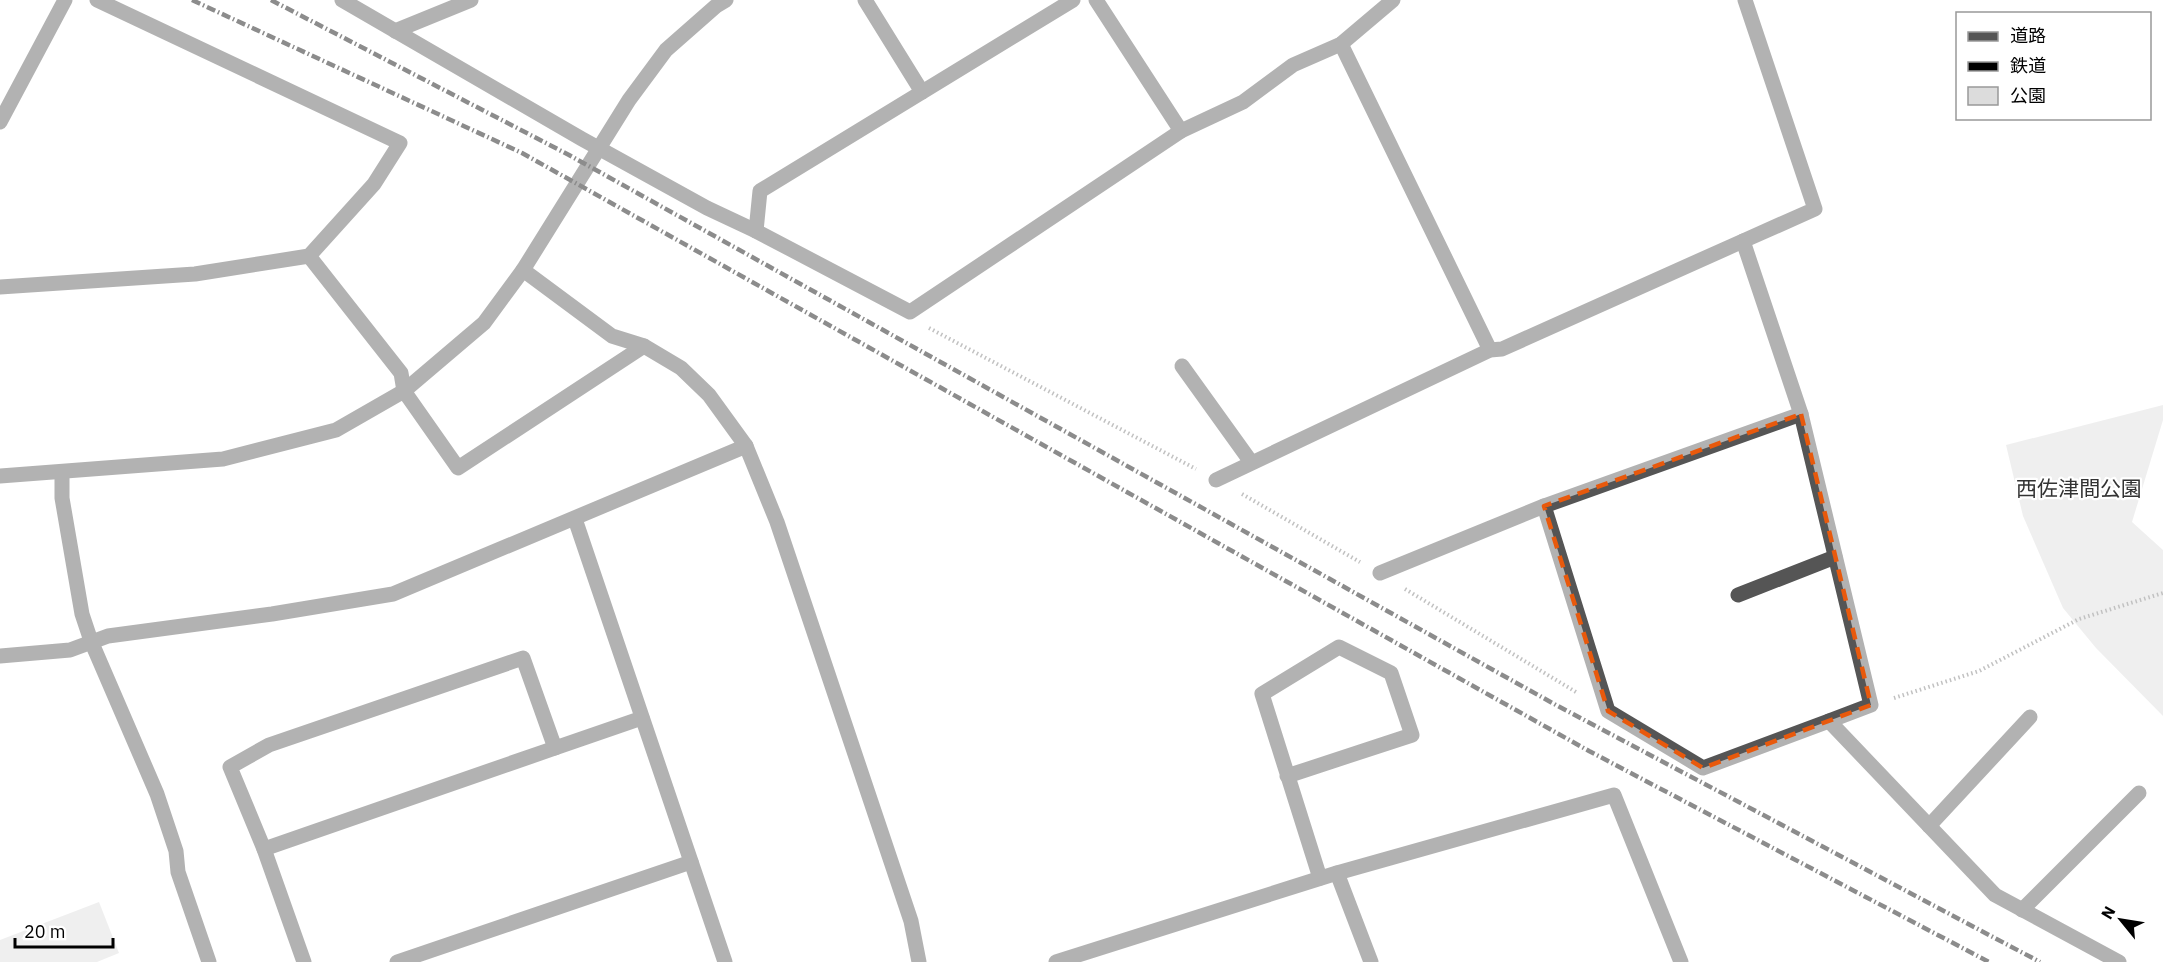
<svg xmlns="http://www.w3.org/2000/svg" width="2163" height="962" font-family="'IBM Plex Sans','Noto Sans JP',sans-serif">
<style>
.green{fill:#dcdcdc}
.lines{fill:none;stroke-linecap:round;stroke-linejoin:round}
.path{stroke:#777;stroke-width:4;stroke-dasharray:1.5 3;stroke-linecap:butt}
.minor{stroke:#555;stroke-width:15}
.rail{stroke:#000;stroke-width:4.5;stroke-dasharray:9 3 1.5 3;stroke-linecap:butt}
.marked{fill:none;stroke:#e8590c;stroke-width:4.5;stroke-dasharray:12 8;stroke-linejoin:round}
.labels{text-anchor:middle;stroke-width:4.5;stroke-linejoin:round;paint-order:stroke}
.park-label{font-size:21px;fill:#333;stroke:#fff}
</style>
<rect width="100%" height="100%" fill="#fff"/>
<g class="green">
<polygon points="2163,405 2163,420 2132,522 2163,550 2163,716 2096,648 2063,608 2023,516 2006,445"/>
<polygon points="99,902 119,953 97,962 0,962 0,940"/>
</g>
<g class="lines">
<g class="path">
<polyline points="929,328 1196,469"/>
<polyline points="1242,494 1360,562"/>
<polyline points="1405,589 1576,692"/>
<polyline points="1894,698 1979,671 2079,619 2163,593"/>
</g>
<g class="minor">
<polyline points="342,0 582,139 707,208 756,231"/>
<polyline points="865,0 922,92"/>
<polyline points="1073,0 760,191 756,231 910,312 1181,131 1243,102 1293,65 1341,44 1393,0"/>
<polyline points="1096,0 1181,131"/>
<polyline points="1745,0 1815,209 1743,241 1801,414 1871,705 1829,721 1995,895 2119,962"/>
<polyline points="395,31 471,0"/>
<polyline points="1341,44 1490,350"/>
<polyline points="0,122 65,0"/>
<polyline points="309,256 401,373 404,391 458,468 644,346"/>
<polyline points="523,270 612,336 644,346 681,368 709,395 746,446 777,522 911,921 919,962"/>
<polyline points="0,287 195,274 309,256 374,184 400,143 97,0"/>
<polyline points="1182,366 1251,462"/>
<polyline points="62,473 62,498 82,614 91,641 157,794 176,851 178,872 209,962"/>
<polyline points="0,476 223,459 336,430 404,391 484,323 523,270 629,100 666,50 716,6 726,0"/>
<polyline points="1216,480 1490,350 1502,349 1743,241"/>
<polyline points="1544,506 1608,711 1703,768 1829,721"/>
<polyline points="575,519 725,962"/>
<polyline points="1380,573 1544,506 1801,414"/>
<polyline points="1738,595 1835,557"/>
<polyline points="0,656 70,650 108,636 272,614 393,594 746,446"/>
<polyline points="1287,776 1412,735 1391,673 1339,647 1262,694 1320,878"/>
<polyline points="1929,826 2030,717"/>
<polyline points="264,849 555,748"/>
<polyline points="1337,873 1371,962"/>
<polyline points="2022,910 2139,793"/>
<polyline points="304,962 264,849 230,767 269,745 523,658 555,748 642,718"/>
<polyline points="397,962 691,862"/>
<polyline points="1056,962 1337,873 1614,795 1681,962"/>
</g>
<g class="rail">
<polyline points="192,0 522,153 1589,751 1989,962"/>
<polyline points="271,0 569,155 1556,705 2040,962"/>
</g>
</g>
<path d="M0 0H2163V962H0ZM1801,414L1871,705L1703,768L1608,711L1544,506Z" fill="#fff" fill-opacity=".55" fill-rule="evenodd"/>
<path class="marked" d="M1801,414L1871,705L1703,768L1608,711L1544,506Z"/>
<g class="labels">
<g class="park-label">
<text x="2079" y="496">西佐津間公園</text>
</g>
</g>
<rect x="1956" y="12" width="195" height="108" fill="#ffffff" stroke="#999999" stroke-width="1.5"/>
<rect x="1968" y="32" width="30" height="9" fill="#555555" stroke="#999999" stroke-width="1.5"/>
<text x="2010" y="42" font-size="18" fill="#000000">道路</text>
<rect x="1968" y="62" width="30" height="9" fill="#000000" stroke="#999999" stroke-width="1.5"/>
<text x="2010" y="72" font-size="18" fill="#000000">鉄道</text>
<rect x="1968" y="87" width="30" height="18" fill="#dcdcdc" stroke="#999999" stroke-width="1.5"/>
<text x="2010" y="102" font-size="18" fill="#000000">公園</text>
<g transform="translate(2121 920) rotate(300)" stroke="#ffffff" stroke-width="4.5" paint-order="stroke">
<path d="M0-4.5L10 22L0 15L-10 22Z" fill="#000000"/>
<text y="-9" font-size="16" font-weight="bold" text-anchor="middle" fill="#000000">N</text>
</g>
<path d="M15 938v9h98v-9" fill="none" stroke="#000000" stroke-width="3"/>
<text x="24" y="938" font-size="18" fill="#000000" stroke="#ffffff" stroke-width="4.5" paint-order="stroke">20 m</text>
</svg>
